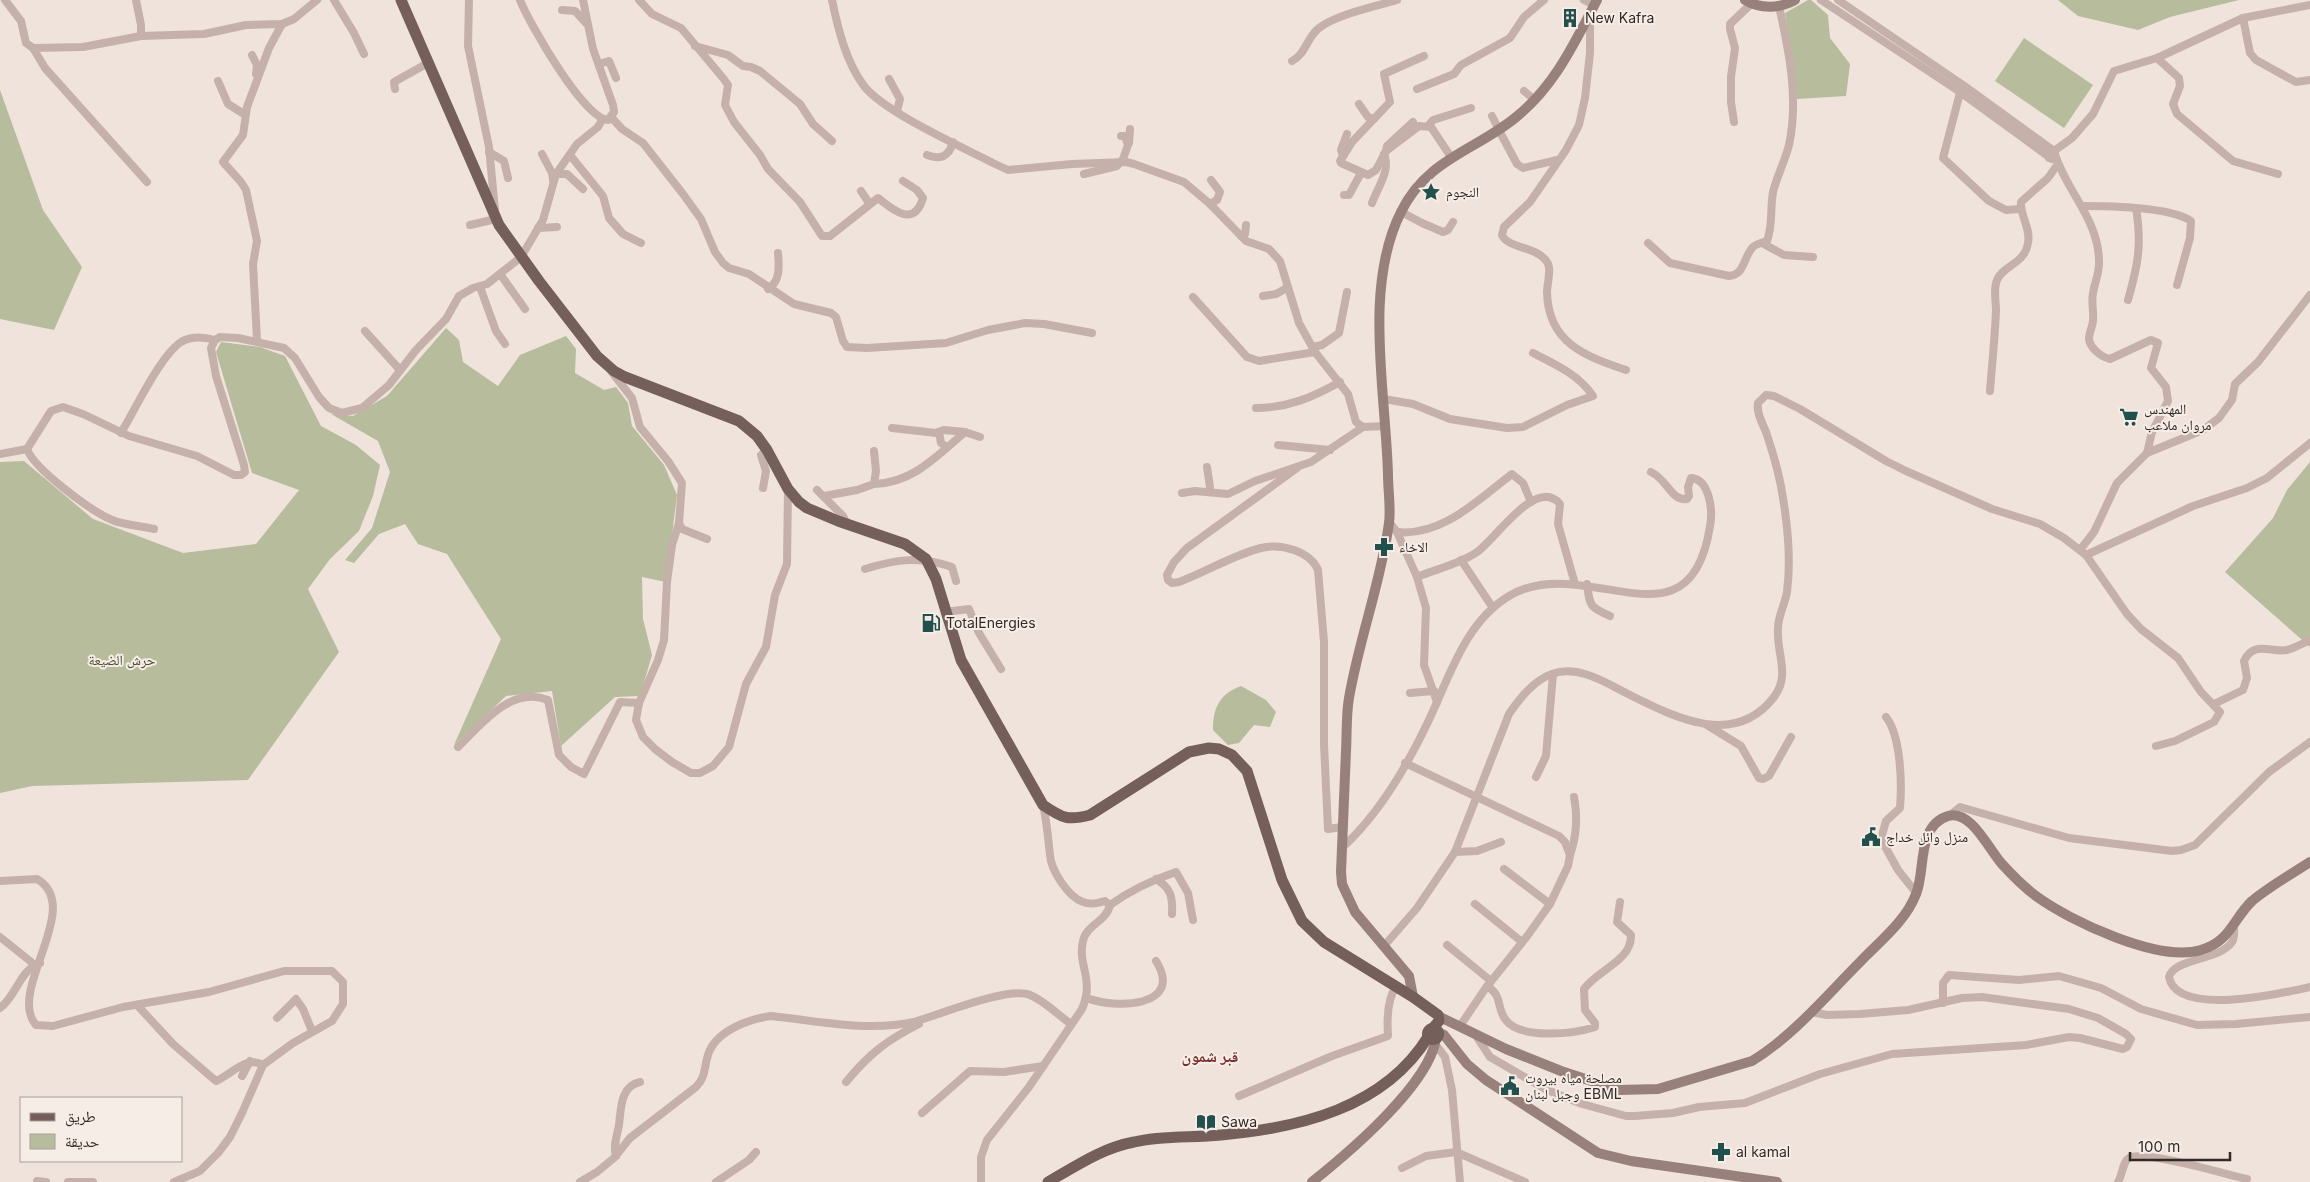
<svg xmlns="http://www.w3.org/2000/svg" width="2310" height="1182" font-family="Inter,'Noto Naskh Arabic',sans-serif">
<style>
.green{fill:#b7bc9d}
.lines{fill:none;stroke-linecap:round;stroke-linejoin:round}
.street{stroke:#c5b1a9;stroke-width:8}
.secondary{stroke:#99817b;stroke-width:10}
.primary{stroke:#745f5b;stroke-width:11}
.labels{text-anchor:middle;stroke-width:4;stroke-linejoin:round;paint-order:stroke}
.poi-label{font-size:14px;fill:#332a28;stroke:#f7ede7;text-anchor:start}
.park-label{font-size:14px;fill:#484f2e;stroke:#f7ede7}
.quarter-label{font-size:16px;font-weight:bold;fill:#79302a;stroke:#f7ede7}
</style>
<rect width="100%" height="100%" fill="#efe3dc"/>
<g class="green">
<polygon points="1808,0 1811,0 1828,15 1830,38 1850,64 1846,96 1797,99 1785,13"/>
<polygon points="2058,0 2239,0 2170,17 2138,30 2078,16"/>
<polygon points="2024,38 2093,85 2064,128 1995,81"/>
<polygon points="0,90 43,210 82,267 54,330 0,319"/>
<polygon points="446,328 459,340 463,362 498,386 520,355 566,336 576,349 575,373 604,390 616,387 628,403 632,426 664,465 677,495 666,582 642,577 643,619 652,655 640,696 615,697 561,746 552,691 506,696 454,745 501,639 447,554 418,544 405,524 379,534 354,563 345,560 372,528 390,472 378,441 331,414 353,416 387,396"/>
<polygon points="221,342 260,347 285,356 321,426 356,445 380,465 373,496 359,531 330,559 308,589 339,652 248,780 32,786 0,793 0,462 24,461 93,519 183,553 256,544 299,490 252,473 216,352"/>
<polygon points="2310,462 2310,647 2225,572 2273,518 2287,490"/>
<path d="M1241,686L1266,700L1276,712L1270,727L1254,725L1239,743L1228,745L1213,730C1213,707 1220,694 1241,686Z"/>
</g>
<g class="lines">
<g class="street">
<polyline points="5,0 21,21 26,43 33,48 83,47 141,36 204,34 246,25 282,24 294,19 317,0"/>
<polyline points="136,0 141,25 141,36"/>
<polyline points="334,0 354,33 364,54"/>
<polyline points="469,0 468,46 489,147 495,210"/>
<path d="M520,0C529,23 584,119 608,120L614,112L613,105L593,49L583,0"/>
<path d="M639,0L652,14L681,28L723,78L728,85L725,105L734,122L760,155L768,169L800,202L822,236H830L878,198C892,209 914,229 923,198L917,190L903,181"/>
<path d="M832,0C838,29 846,62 864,86C884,112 962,147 993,163L1008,170L1072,164L1126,162L1134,164L1184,182L1210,204L1246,241L1269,249L1280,261L1299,323L1315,352L1348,394L1356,422L1363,427L1386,426"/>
<polyline points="1584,0 1594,5"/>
<polyline points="1821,0 1960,92 2052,159"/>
<path d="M1838,0L1963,85L2054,151C2065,190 2098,218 2099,260C2100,272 2095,281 2093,293C2091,302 2094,311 2093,320C2093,326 2089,332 2089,339C2090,348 2101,357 2110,359L2151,340L2158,343L2151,368L2166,387L2168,401L2152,432L2147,453L2117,483L2094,532L2080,550"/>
<polyline points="562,10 575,11 587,24"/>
<polyline points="2243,18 2250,53 2256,60 2296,82 2310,80"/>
<path d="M1590,25V53L1585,98L1579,125L1566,150L1530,202L1504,227L1502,235C1508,249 1537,246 1547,262C1552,268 1547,284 1547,292C1548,343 1585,356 1626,370"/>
<polyline points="695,46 728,55 743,66 751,67 760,71 800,104 813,124 832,141"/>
<polyline points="33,48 45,68 147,182"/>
<polyline points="252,55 257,65 256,74"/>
<polyline points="1424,56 1384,74 1390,102 1352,142 1340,161 1341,163 1368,175 1376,170 1386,151 1419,126 1431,127 1451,157"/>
<polyline points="2157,58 2179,78 2180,86 2173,104 2177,114 2233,161 2278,174"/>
<path d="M1292,61C1306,54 1307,37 1319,28C1338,14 1374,7 1397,0"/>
<polyline points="599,64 609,61 616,78"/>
<polyline points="889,79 900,99 897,111"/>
<polyline points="218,81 228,104 244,114"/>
<polyline points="395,89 394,82 428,63"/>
<polyline points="1417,89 1454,74 1461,65 1510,38 1524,17 1544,0"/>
<polyline points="1961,89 1943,158 1989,201 2006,210 2020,209"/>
<polyline points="1524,91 1535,100"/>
<polyline points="1359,104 1368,117 1374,119"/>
<polyline points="1492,116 1499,130"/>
<polyline points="612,118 622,129 643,143 683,194 701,219 715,252 723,263 729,268 749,274 794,304 831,313 836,317 843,341 847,347 867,348 946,343 988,330 1025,323 1044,324 1092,333"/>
<polyline points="1734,122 1731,102 1731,77 1735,48 1730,29 1730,24 1751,4"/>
<polyline points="1428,126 1433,120 1471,108"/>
<polyline points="1501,134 1517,164 1523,168 1557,160"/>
<polyline points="1129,143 1130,129"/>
<polyline points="1386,151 1387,146 1413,122"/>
<polyline points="489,152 504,161 508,178"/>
<polyline points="542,154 552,173 553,180"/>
<polyline points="570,155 603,196 609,218 623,234 641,243"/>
<path d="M927,155C940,160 949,157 953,142"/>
<polyline points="1343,156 1341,150 1347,134"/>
<polyline points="2049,158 2054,151 2072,138 2093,114 2114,71 2157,58 2243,18 2310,5"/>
<polyline points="556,174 567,174 583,189"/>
<polyline points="1084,174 1117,166 1123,159 1128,145 1125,136 1121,136"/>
<polyline points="861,191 869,203"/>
<polyline points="1344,195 1349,195 1361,173"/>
<path d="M1372,203C1378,187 1391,170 1384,154"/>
<polyline points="1210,204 1217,200 1220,192 1211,180"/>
<path d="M2083,206C2109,206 2170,207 2191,221L2190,238L2177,285"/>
<polyline points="1405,214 1422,223 1443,232 1448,230 1453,222"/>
<polyline points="470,225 496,219"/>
<polyline points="538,228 557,227"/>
<polyline points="1241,236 1245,234 1246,225"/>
<path d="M1648,243L1670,263L1729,276C1745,274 1743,259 1752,248C1755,244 1762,243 1767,241C1773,225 1770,209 1773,192C1777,176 1785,161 1789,145C1799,99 1789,51 1779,6"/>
<polyline points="1762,243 1784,255 1813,257"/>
<polyline points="500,274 525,309"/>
<polyline points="480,287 496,331 505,344"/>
<path d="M768,289C781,281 779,265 778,253"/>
<polyline points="1263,296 1276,294 1287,288"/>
<polyline points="1193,297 1247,357 1259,361 1315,352"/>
<path d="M2128,300C2138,265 2142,245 2136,208"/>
<polyline points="365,331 400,370"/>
<polyline points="257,340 253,264 257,241 246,190 241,182 223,162 243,135 247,107 269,48 282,24"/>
<polyline points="1313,347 1322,345 1339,333 1347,292"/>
<polyline points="611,371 632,398 640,427 668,461 682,483 679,523 672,545 667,582 664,640 658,660 639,703 636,720 643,737 655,749 672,762 691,773 700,773 713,766 729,747 746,684 766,647 775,595 787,564 788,489"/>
<path d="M1990,391C1992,364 1995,337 1996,310C1996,300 1993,290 1997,280C2003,265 2025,264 2028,243C2031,228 2020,216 2021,202L2048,178L2058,164"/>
<path d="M1384,399L1413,404L1450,419L1507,428L1523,427L1567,405L1593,396C1579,375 1555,364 1533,353"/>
<path d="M1256,408C1288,408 1313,397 1340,382"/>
<polyline points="892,428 936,433 944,430 965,432"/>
<polyline points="939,432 941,443 947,447"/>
<path d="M121,433C135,410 160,356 181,342C191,336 204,337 215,340"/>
<polyline points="1278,445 1330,450"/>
<path d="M27,449C34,469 91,511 112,520C124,525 141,526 154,529"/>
<polyline points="2147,453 2203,430 2219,418 2232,400 2235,384 2258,362 2310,295"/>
<polyline points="0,454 27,449 51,411 63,407 83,414 129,436 197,456 234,475 241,475 245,472 244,465 216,376 211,348 215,340 220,337 238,338 284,348 295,358 319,397 329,408 342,413 362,408 389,385 416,350 446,319 459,296 473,288 487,284 521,257 543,220 556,174 577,144 598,127 602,120"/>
<polyline points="1207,467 1210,487 1209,492"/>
<path d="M1297,468L1187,548L1174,562L1167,575L1168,580L1172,583L1179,582C1206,572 1233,555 1261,548C1281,543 1310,551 1318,570L1324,642V744L1328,829L1342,827"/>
<path d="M874,484C913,483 938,455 965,432L980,437"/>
<polyline points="763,488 766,471 761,455 767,450"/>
<polyline points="817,490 843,516 847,524"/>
<polyline points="1182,493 1195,491 1228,494 1255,481 1311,462 1363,427"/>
<polyline points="824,496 857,490 874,484 876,471 874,451"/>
<polyline points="1389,522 1397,532 1417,577 1426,608 1424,665 1437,702"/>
<polyline points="679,523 682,529 707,539"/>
<path d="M1397,532C1442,537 1479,499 1512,474L1523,483L1531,502"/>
<polyline points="2086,555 2193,506 2247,488 2267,478 2310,443"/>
<polyline points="1461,560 1493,608"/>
<path d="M865,569C897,559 920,556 952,567L956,581"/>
<path d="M1417,577C1436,569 1460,564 1477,552C1496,539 1536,476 1560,504L1558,524L1575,584"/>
<path d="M1587,584C1590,606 1589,607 1610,616"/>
<polyline points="945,612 969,609 979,633 1001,669"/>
<polyline points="1410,693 1434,691"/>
<path d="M2214,704L2243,690L2247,678L2244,661C2254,640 2271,653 2287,650C2295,648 2303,643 2310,640"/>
<path d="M1886,717C1901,736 1902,783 1900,808L1886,821L1881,839L1898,870L1917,894"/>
<polyline points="1707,725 1741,746 1759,778 1763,779 1769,776 1791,737"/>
<path d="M458,747C481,725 511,685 548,700L559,755L571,767L584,774L620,702L639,703"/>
<polyline points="1405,763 1559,836 1565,842 1570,855 1568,866 1550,904 1528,935 1485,989 1460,1026"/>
<polyline points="1536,777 1546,756 1553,674"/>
<path d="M1043,805C1047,822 1048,838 1050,855C1051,870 1068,897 1083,902C1091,905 1098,903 1105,901L1110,905"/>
<polyline points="1949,816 1960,807 2069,838 2172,851 2181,850 2195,845 2269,772 2310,742"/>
<path d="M1342,848C1378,815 1406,768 1427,724C1449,679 1464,623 1509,596C1585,550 1690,657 1710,526C1713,512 1710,479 1691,478L1688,487L1689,496L1687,499C1671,501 1668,480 1651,472"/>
<polyline points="1455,852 1477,851 1501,842"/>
<path d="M1570,855C1577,835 1578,818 1574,797"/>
<polyline points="1504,869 1550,904"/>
<path d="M1156,879C1171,888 1173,897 1172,914"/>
<path d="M0,881L37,879C85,907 6,991 36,1025L53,1026L123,1007L209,992L284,971H332L343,982V1004L332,1021L293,1043L263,1065L242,1113L230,1137L218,1153L200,1171L174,1182"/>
<polyline points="1475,904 1522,942"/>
<path d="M2234,926C2234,931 2235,938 2232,942C2221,960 2174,958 2169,977C2177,1018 2283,993 2310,987"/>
<polyline points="0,937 35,965"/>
<polyline points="1447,945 1491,981"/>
<path d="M1384,946L1417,908L1455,852L1509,714C1519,699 1534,680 1552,674C1579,664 1608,684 1630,695C1676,718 1735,748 1774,697C1791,675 1776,653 1778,628C1778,616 1785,604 1787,592C1791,561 1788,528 1783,498C1780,477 1774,456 1767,435C1764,425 1756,415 1758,403L1766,395L1774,396L1800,409L1886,461L1906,471L1992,509L2040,524L2064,538L2086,555L2127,614L2141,629L2178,658L2201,692L2220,712L2214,722L2175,741L2156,746"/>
<path d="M1487,986C1503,996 1496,1006 1505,1019C1519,1040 1574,1034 1595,1027V1023L1585,1010L1584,989C1597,970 1632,961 1631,935L1617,922L1620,902"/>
<path d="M1087,998C1114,1009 1185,1008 1156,961"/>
<polyline points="1943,1003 1943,983 1949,975 2019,980 2059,976 2101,988 2141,1009 2197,1025 2236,1024 2310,1017"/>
<path d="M137,1005L173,1044L216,1081C231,1075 246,1055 263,1065"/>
<path d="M0,1008C16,997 20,969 40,963"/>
<polyline points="277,1018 296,999 303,1009 312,1031"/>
<polyline points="1475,1034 1490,1057 1547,1090 1582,1104 1626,1116 1635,1116 1673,1113 1699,1107 1745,1103 1820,1074 1892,1054 2026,1045 2069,1037 2080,1038 2123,1049 2127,1047 2131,1039 2126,1034 2098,1018 2069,1009 1982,997 1962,998 1908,1010 1860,1014 1827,1015 1811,1012"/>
<polyline points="1435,1044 1445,1057 1452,1090 1460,1182"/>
<polyline points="242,1076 250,1061"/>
<path d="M846,1082C869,1054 887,1040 919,1024"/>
<path d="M1239,1096L1332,1056L1388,1036C1387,1021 1387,999 1396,987"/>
<polyline points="922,1113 970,1071 1004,1072 1043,1066"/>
<path d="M616,1156C613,1145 617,1136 619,1125C621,1110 620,1086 640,1082"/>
<polyline points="1402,1168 1426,1156 1456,1152 1525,1182"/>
<polyline points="37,1181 46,1182"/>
<polyline points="68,1182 93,1182"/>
<path d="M580,1182L597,1172L614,1158L630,1138L696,1087C706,1077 704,1067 708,1055C715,1031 749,1019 771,1016C818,1021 867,1032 914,1022C939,1015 1008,986 1030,995C1045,1001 1058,1015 1071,1024"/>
<polyline points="716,1182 749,1160 756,1152"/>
<path d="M981,1182V1157L987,1140L1029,1087L1082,1009C1095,980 1077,964 1083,941C1086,925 1107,921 1110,905C1131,890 1152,880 1176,872L1188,893L1193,920"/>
<path d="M2118,1182C2122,1176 2123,1161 2129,1158C2143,1149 2228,1175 2247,1179"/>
</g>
<g class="secondary">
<path d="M1745,0C1760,9 1779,9 1795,0"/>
<path d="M1413,997L1409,976L1355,912L1342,884L1341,872C1343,832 1344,791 1346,751C1347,734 1346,715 1349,698C1359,639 1381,582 1389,523C1391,508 1388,490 1388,475C1386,393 1363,287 1401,212C1426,160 1474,151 1515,118C1554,87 1574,44 1597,0"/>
<path d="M1440,1017L1506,1049L1561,1071L1619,1090L1658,1089L1752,1061C1793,1036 1826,996 1860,962C1879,942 1906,921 1916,894C1926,871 1916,826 1948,816C1971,809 1989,850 2002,864C2012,875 2024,887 2036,896C2070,921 2159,963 2201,950C2231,941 2233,919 2252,901C2270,886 2290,875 2310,862"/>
<polyline points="1438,1032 1444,1035 1467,1064 1486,1080 1598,1153 1631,1161 1777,1182"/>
<path d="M1312,1182C1348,1153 1430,1084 1436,1038"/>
</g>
<g class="primary">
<path d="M401,0L499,225L539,281L597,356L614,371L625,377L739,421L757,436L767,450L788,489L799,502L807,508L838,521L905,544L926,559L936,579L961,660L1043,805C1062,818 1068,821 1090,815L1189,752L1209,748L1219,749L1232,755L1247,771L1282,880L1302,921L1324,942L1413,997L1438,1015L1439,1021L1432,1029"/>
<circle cx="1433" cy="1034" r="5.5"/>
<path d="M1048,1182C1076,1166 1102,1148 1134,1142C1162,1135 1192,1138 1221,1135C1299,1128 1384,1108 1428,1037"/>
</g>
</g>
<defs>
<g id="building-bare" transform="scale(1.5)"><path d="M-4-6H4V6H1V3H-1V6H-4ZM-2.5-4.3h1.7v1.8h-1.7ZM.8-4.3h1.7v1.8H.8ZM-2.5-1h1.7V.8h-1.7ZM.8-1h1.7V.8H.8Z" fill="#22504c" stroke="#f7ede7" stroke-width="2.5" paint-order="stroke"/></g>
<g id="sight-bare" transform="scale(1.5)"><path d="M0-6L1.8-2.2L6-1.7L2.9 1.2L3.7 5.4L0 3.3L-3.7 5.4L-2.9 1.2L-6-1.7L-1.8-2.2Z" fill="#22504c" stroke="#f7ede7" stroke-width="2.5" paint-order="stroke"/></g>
<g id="supermarket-bare" transform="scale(1.5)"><path d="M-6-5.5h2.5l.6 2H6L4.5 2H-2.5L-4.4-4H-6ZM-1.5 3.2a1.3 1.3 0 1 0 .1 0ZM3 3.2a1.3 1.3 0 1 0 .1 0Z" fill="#22504c" stroke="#f7ede7" stroke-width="2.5" paint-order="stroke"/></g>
<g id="pharmacy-bare" transform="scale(1.5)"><path d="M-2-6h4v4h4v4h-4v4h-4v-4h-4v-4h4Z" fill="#22504c" stroke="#f7ede7" stroke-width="2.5" paint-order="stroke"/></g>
<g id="fuel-bare" transform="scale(1.5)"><path d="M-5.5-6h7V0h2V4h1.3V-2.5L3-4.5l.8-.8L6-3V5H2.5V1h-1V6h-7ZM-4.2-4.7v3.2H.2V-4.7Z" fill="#22504c" stroke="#f7ede7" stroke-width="2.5" paint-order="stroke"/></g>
<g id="civic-bare" transform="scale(1.5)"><path d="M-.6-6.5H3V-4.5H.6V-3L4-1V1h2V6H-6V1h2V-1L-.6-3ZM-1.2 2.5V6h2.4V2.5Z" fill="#22504c" stroke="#f7ede7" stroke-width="2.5" paint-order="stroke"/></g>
<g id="library-bare" transform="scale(1.5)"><path d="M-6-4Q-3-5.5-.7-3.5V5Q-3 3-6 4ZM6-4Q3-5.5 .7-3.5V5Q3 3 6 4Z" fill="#22504c" stroke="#f7ede7" stroke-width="2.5" paint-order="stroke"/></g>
</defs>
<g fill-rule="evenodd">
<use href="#building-bare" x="1570" y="18"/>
<use href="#sight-bare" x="1431" y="192"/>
<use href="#supermarket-bare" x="2129" y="417"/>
<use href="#pharmacy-bare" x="1384" y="547"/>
<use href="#fuel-bare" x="931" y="623"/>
<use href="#civic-bare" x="1871" y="837"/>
<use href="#civic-bare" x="1510" y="1086"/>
<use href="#library-bare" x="1206" y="1122"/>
<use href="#pharmacy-bare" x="1721" y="1152"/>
</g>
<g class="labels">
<g class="poi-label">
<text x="1585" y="23">New Kafra</text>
<text x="1446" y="197">النجوم</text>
<text x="2144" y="414">المهندس<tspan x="2144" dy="16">مروان ملاعب</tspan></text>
<text x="1399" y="552">الاخاء</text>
<text x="946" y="628">TotalEnergies</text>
<text x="1886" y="842">منزل وائل خداج</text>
<text x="1525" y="1083">مصلحة مياه بيروت<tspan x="1525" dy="16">وجبل لبنان EBML</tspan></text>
<text x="1221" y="1127">Sawa</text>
<text x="1736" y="1157">al kamal</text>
</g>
<g class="park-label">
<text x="122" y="665">حرش الضيعة</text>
</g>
<g class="quarter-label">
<text x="1210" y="1062">قبر شمون</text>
</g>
</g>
<rect x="20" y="1097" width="162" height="65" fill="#f7ede7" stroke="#a99f9b"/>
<rect x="30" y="1113" width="25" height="8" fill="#745f5b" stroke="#a99f9b"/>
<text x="65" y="1122" font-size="15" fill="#332a28">طريق</text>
<rect x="30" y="1134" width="25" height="15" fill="#b7bc9d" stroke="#a99f9b"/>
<text x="65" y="1147" font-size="15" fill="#332a28">حديقة</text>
<path d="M2130 1152v8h100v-8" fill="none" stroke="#332a28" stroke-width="2.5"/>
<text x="2138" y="1152" font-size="15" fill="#332a28" stroke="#f7ede7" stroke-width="4" paint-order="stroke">100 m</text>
</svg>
